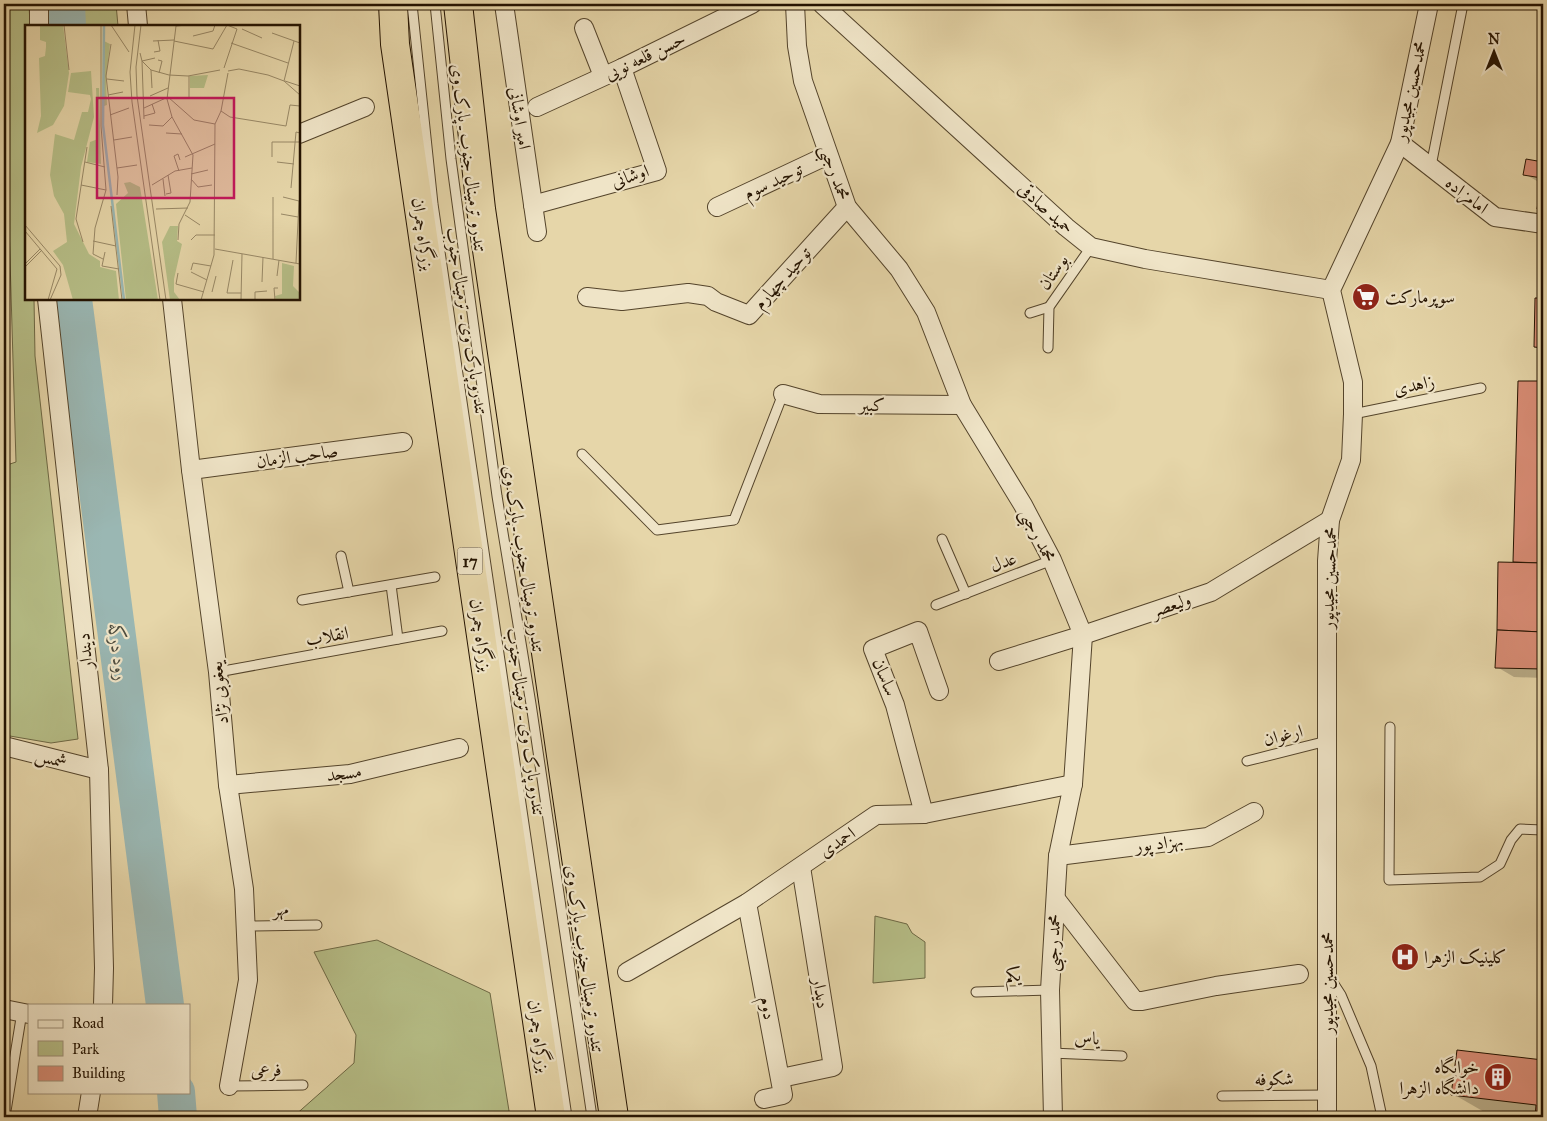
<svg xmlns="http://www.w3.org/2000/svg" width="1547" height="1121" font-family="'IM FELL Great Primer',Amiri,serif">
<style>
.green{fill:#b6be87;stroke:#6d6844}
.shadow{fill:#0003}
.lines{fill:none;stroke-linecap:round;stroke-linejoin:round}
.river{stroke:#9ab7b3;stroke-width:38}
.building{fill:#d98d76;stroke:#241301}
.service-casing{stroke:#54442b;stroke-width:11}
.minor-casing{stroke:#54442b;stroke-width:20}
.trunk-casing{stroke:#241301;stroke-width:30}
.service{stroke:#efe4c7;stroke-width:9}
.minor{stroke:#efe4c7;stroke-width:18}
.trunk{stroke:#e6d6a9;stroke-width:28}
.labels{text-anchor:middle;stroke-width:4.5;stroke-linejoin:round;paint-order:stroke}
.shield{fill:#efe4c7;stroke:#61523c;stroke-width:1}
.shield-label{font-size:16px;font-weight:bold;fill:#241301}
.street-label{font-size:18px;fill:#241301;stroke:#efe4c7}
.poi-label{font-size:18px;fill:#241301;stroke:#efe4c7;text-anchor:start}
.water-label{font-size:19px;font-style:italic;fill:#4d4c3f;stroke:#efe4c7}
.inset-river{fill:none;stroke:#9ab7b3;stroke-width:2.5}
.inset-road{fill:none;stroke:#988866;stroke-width:1}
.view{fill:#c2185b;fill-opacity:0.15;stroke:#c2185b;stroke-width:2.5}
.inset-edge{fill:none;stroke:#241301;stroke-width:2.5}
</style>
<rect width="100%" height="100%" fill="#e6d6a9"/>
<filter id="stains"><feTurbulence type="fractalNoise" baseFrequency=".004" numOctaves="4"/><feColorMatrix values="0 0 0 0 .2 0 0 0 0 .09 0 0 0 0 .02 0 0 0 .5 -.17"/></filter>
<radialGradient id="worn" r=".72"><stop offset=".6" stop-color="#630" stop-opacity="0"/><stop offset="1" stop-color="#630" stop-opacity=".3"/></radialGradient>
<g class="green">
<polygon points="4,4 29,4 30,26 26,26 26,299 34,299 35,356 78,739 51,743 4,735 4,466 16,462 4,55"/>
<polygon points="79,4 116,4 118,26 79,26"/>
<polygon points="875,916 907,924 912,933 925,942 925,978 873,983"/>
<polygon points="377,940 490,993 510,1117 293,1117 354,1063 356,1035 314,952"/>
</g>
<g class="shadow">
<polygon points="1527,161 1543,163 1543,211 1538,208 1542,184 1525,174"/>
<polygon points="1536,300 1543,300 1543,351 1536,347"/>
<polygon points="1520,382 1543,382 1543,678 1514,677 1497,667 1514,563"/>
<polygon points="1543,758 1543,766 1539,763"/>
<polygon points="1458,1051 1543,1061 1543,1117 1520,1117 1486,1113 1453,1094"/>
</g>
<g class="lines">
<g class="river">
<polyline points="66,4 67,26"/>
<polyline points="73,299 165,1005"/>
<polyline points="176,1092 178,1117"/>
</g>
</g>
<g class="building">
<polygon points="1526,159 1543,162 1543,210 1537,209 1542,178 1523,175"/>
<polygon points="1535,298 1543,298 1543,348 1534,347"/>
<polygon points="1518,381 1543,381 1543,563 1513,562"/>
<polygon points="1498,562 1543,563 1543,632 1497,630"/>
<polygon points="1497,630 1543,632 1543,669 1495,668"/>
<polygon points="1457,1050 1543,1060 1543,1117 1535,1117 1536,1105 1451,1095"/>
</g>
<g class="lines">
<g class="service-casing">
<g id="service">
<polyline points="412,4 433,204 567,1117"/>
<polyline points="435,4 451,159 497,496 531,704 592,1117"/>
<polyline points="1431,166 1463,4"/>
<polyline points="1030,313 1049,307"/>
<polyline points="1048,348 1049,307 1091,247"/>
<polyline points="1353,414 1481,388"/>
<polyline points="582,454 657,530 734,520 783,394"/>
<polyline points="942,539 966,594"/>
<polyline points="341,556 349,592"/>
<polyline points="391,585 398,639"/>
<polyline points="302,600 435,577"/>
<polyline points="936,605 1052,560"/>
<polyline points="218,672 442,631"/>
<polyline points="1390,727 1389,880 1480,877 1500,864 1511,840 1520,829 1543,830"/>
<polyline points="1247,761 1327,741"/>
<polyline points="246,926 317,925"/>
<polyline points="1330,978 1341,995 1371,1066 1382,1117"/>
<polyline points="976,992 1050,990"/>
<polyline points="1051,1053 1122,1056"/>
<polyline points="229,1086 303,1085"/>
<polyline points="1222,1096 1327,1095"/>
<polyline points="5,1117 22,1012"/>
</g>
</g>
<g class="minor-casing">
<g id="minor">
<polyline points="39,4 39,26"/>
<polyline points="136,4 138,26"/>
<polyline points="504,4 537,232"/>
<polyline points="795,4 797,46 803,81 847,207 899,269 926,312 962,405 1023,505 1052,560 1083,635 1073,784 1058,856 1050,990 1053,1117"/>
<polyline points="822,4 1066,227 1091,247 1145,259 1331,290"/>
<polyline points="584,28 603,76"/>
<polyline points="537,107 622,68 752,4"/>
<polyline points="299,134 365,107"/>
<polyline points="1400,143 1495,217 1543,224"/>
<polyline points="533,205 657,171 622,68"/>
<polyline points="717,207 828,155"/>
<polyline points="587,297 622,301 688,293 708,296 716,302 749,315 847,207"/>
<polyline points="47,299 99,770 104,968 103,1005"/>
<polyline points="172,299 191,470 218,672 228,785 244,889 248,980 229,1086"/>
<polyline points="783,394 819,404 962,405"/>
<polyline points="191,470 403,442"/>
<polyline points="999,661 1083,635 1211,592 1330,520"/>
<polyline points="4,746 99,770"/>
<polyline points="228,785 350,774 459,748"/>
<polyline points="924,814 895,705 873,649 918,631 939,691"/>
<polyline points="1058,856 1208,837 1254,812"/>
<polyline points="1056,899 1135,1001 1142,1001 1216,986 1299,974"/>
<polyline points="747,903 783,1095 764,1099"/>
<polyline points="627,972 747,903 876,815 924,814 1073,784"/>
<polyline points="4,1009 29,1014"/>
<polyline points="781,1078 833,1067 801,867"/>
<polyline points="87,1117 91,1092"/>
<polyline points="1327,1117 1327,561 1330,520 1351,460 1353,414 1353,382 1331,290 1400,143 1429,4"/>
</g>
</g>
<g class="trunk-casing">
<g id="trunk">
<polyline points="393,4 395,44 551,1117"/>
<polyline points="458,4 481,209 614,1117"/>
</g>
</g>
<use href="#service" class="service"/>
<use href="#minor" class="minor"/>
<use href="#trunk" class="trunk"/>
</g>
<defs>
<g id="supermarket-disc" transform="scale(1.4375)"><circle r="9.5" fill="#8f2418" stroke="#efe4c7"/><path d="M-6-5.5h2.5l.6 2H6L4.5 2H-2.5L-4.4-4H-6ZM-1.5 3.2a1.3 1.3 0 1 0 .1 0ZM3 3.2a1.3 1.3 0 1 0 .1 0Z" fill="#fff"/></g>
<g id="hospital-disc" transform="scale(1.4375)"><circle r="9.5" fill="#8f2418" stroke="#efe4c7"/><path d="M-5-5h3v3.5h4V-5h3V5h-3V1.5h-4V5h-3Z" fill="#fff"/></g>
<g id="building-disc" transform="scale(1.4375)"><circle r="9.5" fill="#8f2418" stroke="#efe4c7"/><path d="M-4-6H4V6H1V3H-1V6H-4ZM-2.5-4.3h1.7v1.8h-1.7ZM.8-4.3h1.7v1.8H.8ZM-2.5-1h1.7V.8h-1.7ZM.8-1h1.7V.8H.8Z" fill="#fff"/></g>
</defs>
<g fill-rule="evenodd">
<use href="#supermarket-disc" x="1366" y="297"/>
<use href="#hospital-disc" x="1405" y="957"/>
<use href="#building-disc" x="1498" y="1077"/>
</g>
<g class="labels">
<rect class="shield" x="457.5" y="547.5" width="25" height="27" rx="4"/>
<g class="shield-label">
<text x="470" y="567">17</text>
</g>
<g class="street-label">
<text transform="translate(645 56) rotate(-26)" y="6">حسن قلعه نویی</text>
<text transform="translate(1410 91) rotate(-78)" y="6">محمدحسین مجیدپور</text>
<text transform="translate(520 118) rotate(81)" y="6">امیر اوشانی</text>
<text transform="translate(469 158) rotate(83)" y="6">تندرو ترمینال جنوب ـ پارک وی</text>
<text transform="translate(835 172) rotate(70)" y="6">محمد رجبی</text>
<text transform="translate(630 176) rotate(-19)" y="6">اوشانی</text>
<text transform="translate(773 181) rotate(-25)" y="6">توحید سوم</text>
<text transform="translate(1467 195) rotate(38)" y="6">امامزاده</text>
<text transform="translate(1046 208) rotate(42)" y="6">حمید صادقی</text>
<text transform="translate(423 234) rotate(82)" y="6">بزرگراه چمران</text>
<text transform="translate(1053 272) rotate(-55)" y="6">بوستان</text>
<text transform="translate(782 278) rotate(-48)" y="6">توحید چهارم</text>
<text transform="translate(467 321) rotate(81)" y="6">تندرو پارک وی ـ ترمینال جنوب</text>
<text transform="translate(1414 385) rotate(-12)" y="6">زاهدی</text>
<text x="872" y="411">کبیر</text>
<text transform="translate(297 456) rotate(-8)" y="6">صاحب الزمان</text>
<text transform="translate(1038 535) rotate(63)" y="6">محمد رجبی</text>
<text transform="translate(524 559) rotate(81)" y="6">تندرو ترمینال جنوب ـ پارک وی</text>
<text transform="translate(1003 562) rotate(-21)" y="6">عدل</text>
<text transform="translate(1329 578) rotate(-88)" y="6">محمدحسین مجیدپور</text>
<text transform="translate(1171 605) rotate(-19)" y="6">ولیعصر</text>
<text transform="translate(481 635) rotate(82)" y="6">بزرگراه چمران</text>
<text transform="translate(327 636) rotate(-10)" y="6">انقلاب</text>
<text transform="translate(85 651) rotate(-96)" y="6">دیندار</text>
<text transform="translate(885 677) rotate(68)" y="6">ساسان</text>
<text transform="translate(219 693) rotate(-96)" y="6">یعغوبی نژاد</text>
<text transform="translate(526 722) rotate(82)" y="6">تندرو پارک وی ـ ترمینال جنوب</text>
<text transform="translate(1283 735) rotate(-14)" y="6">ارغوان</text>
<text transform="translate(51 758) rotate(14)" y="6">شمس</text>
<text transform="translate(344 773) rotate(-8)" y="6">مسجد</text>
<text transform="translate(837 842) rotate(-34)" y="6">احمدی</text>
<text transform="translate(1159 843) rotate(-7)" y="6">بهزاد پور</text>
<text transform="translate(281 909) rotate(-1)" y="6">مهر</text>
<text transform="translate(1053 943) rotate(-87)" y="6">محمد رجبی</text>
<text transform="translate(585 959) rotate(82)" y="6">تندرو ترمینال جنوب ـ پارک وی</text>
<text transform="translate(1013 975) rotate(-2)" y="6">یکم</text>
<text transform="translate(1327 983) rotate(-90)" y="6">محمدحسین مجیدپور</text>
<text transform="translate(821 993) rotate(81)" y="6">دیدار</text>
<text transform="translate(768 1008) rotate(79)" y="6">دوم</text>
<text transform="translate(539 1036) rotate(82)" y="6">بزرگراه چمران</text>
<text transform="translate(1087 1038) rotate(2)" y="6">یاس</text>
<text transform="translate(266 1070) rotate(-1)" y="6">فرعی</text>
<text transform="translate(1274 1079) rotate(-1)" y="6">شکوفه</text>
</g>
<g class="poi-label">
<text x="1385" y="303">سوپرمارکت</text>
<text x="1424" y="963">کلینیک الزهرا</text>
<text x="1479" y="1073" text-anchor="end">خوابگاه<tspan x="1479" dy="21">دانشگاه الزهرا</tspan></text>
</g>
<g class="water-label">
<text transform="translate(119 652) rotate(83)" y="7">رود درکه</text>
</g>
</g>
<g transform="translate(25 25)">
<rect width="275" height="275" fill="#e6d6a9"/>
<path d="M15,0H38L44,48L39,81L28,100L12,108L16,91L14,33L20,31L21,22V17L15,15ZM79,16L85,19L81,54L82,80L79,81ZM66,46L69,92L56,142L49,199L64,229L75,236V242L91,246L94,275H48L38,240L28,226L42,217L39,189L29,171L25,150L30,109L49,115L57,87H63L66,74L65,70L43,67L46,48ZM183,50L179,63H165V51ZM71,63H74L76,139L62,137L65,117L73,114ZM105,157L115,162L133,275H101L91,179L103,168L99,158ZM145,201H153L152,216L157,219L149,254V267L155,275H145L137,217ZM257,238L269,241L268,261L275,268V275H251L250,271L257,269Z" fill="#b6be87"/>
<path class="inset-river" d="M79,0L78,100L99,275"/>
<path class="inset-road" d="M39,0L44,45M76,0V101L81,165L70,203L68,229L78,234M86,0L104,27M110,0L105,47L107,77L135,275M116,0L111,42L112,71L141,275M217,4L237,13M247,8L275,18M168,11L188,6L190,0M128,16L149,15M149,16L188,24L202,0M206,18L263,38M86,19L81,51L93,152L92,170M129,27L135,26L133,15M115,28L117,36L126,45L144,50L163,51L195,45M133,35L137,36L134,48M199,43L212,4L202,0M126,45L127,63M203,46L214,44L243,50L259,56L275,70M164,51V73M82,54L99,56M259,56L269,16M260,56L275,61M83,70L98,67M125,71L143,63M143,72L169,95L190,99M158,73H174M119,83L143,72M196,86L205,92L261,101L265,80L275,81M85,90L104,83M119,91L130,88L127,79M119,94L117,36L130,33M124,100L138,101L147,92M141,108L157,109M89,115L107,112M160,132L190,119M247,132V117H275M60,137L80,142M252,137L269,139M92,143L112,140M154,146L149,131L153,129L155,135M166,149L183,145M138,154L140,171M166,154L173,162L187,160M56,160L81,165M127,160L150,146L167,143M266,163L271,107L275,108M141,169L146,168L143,150M248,172V234M258,172L274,176L271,238M86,181L97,275M131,184L163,183M256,189L273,192M160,190L175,200M0,200L35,241L36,250L25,275M0,206L32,244L23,275M153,215L154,199L165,177L168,130L147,92L142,74L151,1L162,0M166,215L171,210H190M68,216L91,221M58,217L51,194L62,122M190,224L275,239M80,227L77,241L94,244M208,235L202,268H216M0,239L15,224M0,242L17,225M166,245L168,238L186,241M166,247L182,255M153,248L151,259L179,267M252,251L254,235M237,257L238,232M187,267L191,251M176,275L189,230L190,99L196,86L203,48M216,275L217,229M230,275V267L242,266M250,275L249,263H253"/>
<path class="view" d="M72,73H209V173H72Z"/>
<rect width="275" height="275" class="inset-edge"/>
</g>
<rect width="1547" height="1121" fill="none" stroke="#e6d6a9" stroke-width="20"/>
<rect x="5" y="5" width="1537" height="1111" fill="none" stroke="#241301" stroke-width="2.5"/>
<rect x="10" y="10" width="1527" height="1101" fill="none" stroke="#241301"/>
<rect x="28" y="1004" width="162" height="90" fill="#efe4c7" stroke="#9e9078"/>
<rect x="38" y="1020" width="25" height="8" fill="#efe4c7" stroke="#9e9078"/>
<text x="72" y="1028" font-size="15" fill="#241301">Road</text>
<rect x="38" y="1041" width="25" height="15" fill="#b6be87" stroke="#9e9078"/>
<text x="72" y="1054" font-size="15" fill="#241301">Park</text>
<rect x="38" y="1066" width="25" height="15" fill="#d98d76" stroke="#9e9078"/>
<text x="72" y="1078" font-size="15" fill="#241301">Building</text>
<g transform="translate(1494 52)" stroke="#efe4c7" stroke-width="4" paint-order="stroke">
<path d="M0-4L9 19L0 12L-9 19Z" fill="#241301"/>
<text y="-8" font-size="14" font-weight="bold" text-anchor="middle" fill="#241301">N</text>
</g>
<rect width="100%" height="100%" filter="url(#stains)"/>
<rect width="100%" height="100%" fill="url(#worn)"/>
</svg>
